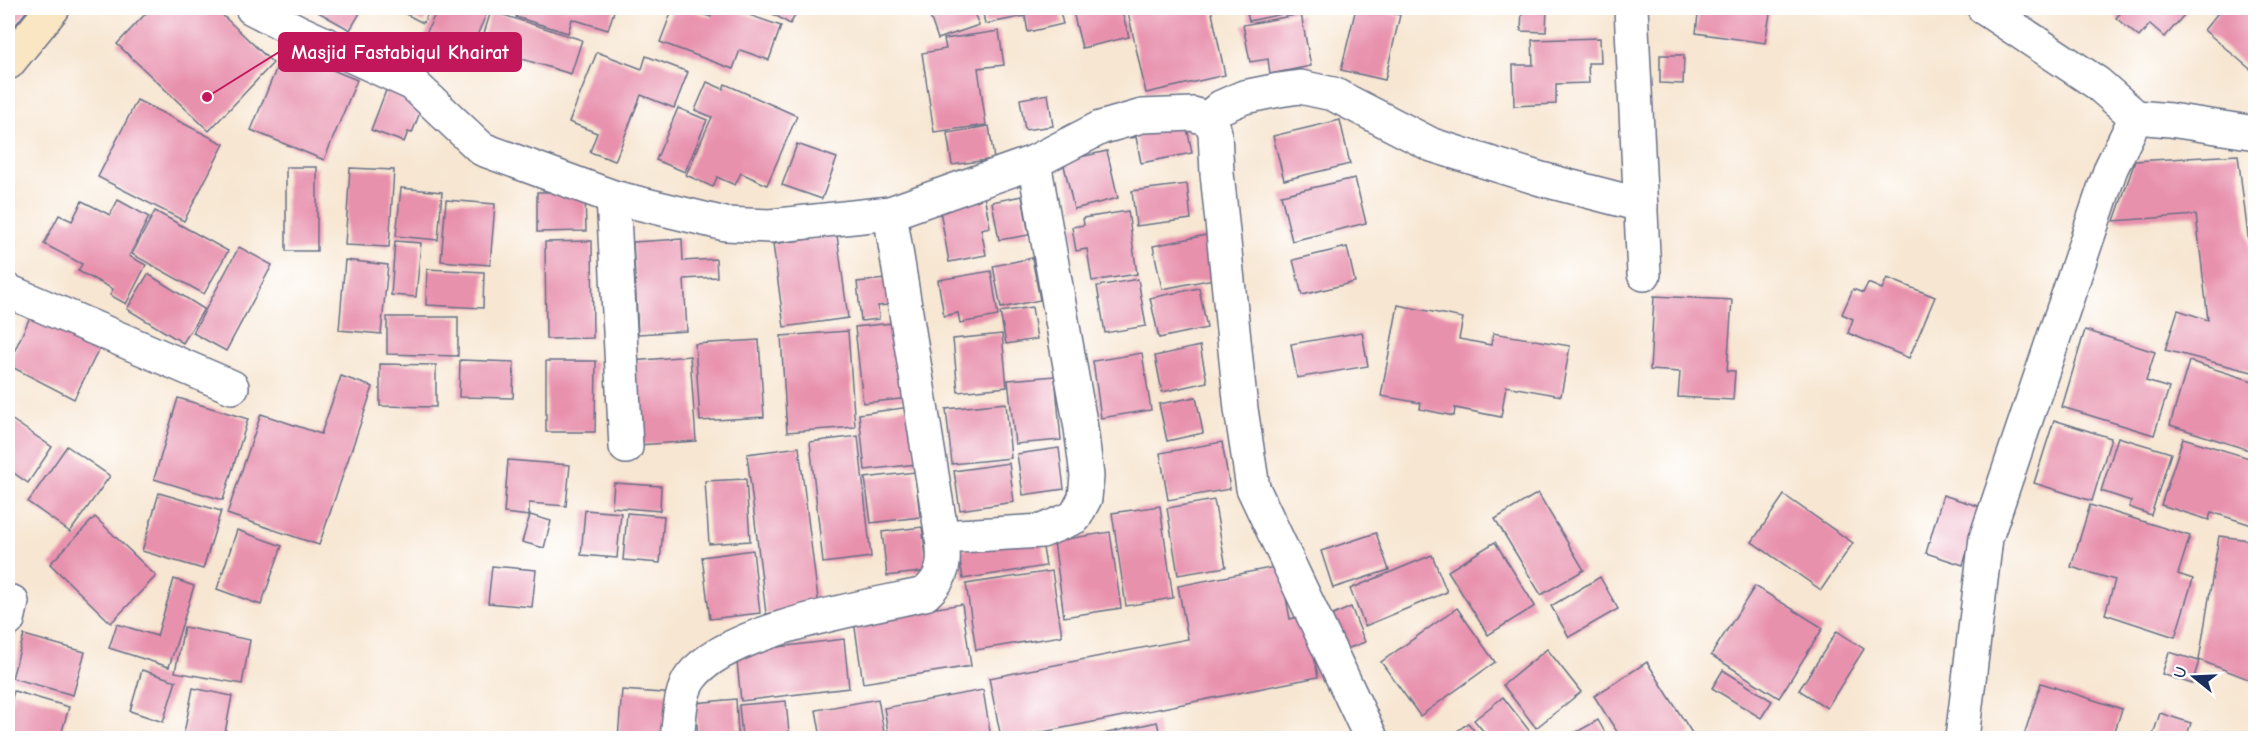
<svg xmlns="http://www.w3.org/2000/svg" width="2263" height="746" font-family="'Comic Neue',sans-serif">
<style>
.building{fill:#e891ad}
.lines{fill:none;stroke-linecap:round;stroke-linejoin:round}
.street-casing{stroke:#686f86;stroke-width:36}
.secondary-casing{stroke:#686f86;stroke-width:36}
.street{stroke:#fff;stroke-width:33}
.secondary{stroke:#fbe6c4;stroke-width:33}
.leader{fill:none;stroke:#c2185b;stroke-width:2}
.callout-dot{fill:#c2185b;stroke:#fff;stroke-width:2}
.callout{fill:#c2185b;stroke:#c2185b;stroke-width:2}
.callout-label{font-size:20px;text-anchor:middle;font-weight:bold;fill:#fff}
</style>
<rect width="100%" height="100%" fill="#fff"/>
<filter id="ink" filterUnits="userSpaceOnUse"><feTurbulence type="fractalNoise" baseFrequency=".0167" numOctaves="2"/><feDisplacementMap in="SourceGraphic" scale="12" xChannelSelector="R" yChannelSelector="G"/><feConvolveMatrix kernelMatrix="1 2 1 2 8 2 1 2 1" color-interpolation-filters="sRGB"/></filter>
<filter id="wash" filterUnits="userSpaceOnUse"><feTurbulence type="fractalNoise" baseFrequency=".008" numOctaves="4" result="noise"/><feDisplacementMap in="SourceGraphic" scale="24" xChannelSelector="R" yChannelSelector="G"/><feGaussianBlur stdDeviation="1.35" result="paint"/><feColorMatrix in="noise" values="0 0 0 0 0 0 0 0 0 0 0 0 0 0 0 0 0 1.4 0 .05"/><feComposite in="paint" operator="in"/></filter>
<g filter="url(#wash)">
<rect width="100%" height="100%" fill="#f7e6d1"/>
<g id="blocks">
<g class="building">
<polygon points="8,8 29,8 11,31 8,28"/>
<polygon points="151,8 215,8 273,63 209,131 117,44"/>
<polygon points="311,8 363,8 350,30"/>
<polygon points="394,8 431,8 423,23"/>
<polygon points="438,8 489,8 471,49 448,39 443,51 422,42"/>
<polygon points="519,8 615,8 608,30 572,19 568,33 516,17"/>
<polygon points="673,8 684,8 711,17 714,8 729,8 781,26 769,60 740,50 733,69 660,42"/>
<polygon points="763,8 800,8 790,24"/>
<polygon points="927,8 972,8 979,25 938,39"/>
<polygon points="982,8 1059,8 1063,24 1028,32 1025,16 985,24"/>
<polygon points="1072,8 1121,8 1129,37 1082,48"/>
<polygon points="1127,8 1211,8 1225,75 1146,93"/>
<polygon points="1246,8 1307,8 1307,9 1249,21"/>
<polygon points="1356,8 1369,8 1400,15 1385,80 1341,70"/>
<polygon points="1522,8 1547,8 1546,32 1521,31"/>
<polygon points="1661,8 1771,8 1765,43 1696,33 1698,14"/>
<polygon points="2125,8 2190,8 2165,37 2150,24 2139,37 2116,18"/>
<polygon points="2211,8 2251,8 2256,11 2256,74 2204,30 2218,13"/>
<polygon points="491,11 582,40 571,74 480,46"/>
<polygon points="1301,14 1311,66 1270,74 1268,59 1250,62 1243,25"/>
<polygon points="999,31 1004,65 978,68 986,125 934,132 922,53 946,49 944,39"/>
<polygon points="1600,38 1601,63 1588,63 1589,83 1556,84 1556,104 1514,106 1513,65 1533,65 1532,40"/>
<polygon points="284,50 357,80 324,160 251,130"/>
<polygon points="597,52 642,69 646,56 688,72 674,108 641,95 615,161 590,152 597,133 569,122"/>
<polygon points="1660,55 1684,55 1683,84 1660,83"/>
<polygon points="707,82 723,89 725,84 797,116 767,185 741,173 735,185 717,177 713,187 686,175 712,117 695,110"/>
<polygon points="388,85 425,99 412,133 408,132 404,142 371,130"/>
<polygon points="1048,94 1053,126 1025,130 1020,99"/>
<polygon points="137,100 224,144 184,221 98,177"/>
<polygon points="678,108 707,120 685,172 656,160"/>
<polygon points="1340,120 1350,164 1284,180 1273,136"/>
<polygon points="1186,122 1192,153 1141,163 1136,137 1131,138 1128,123"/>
<polygon points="989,126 994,159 952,165 947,133"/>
<polygon points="797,144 837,158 822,199 782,185"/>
<polygon points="1107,151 1118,198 1074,209 1063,161"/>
<polygon points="2238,155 2256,301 2256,373 2165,350 2178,310 2208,320 2196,215 2114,221 2135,161"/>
<rect x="286" y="167" width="31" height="84"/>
<polygon points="350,168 394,170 389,247 345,245"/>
<polygon points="1355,178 1366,223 1292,241 1281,195"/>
<polygon points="1187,184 1191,219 1136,226 1132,191"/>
<polygon points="401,188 442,192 438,240 396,236"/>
<polygon points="983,190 990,227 981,229 986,255 949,262 938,199"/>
<polygon points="537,192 585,192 586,231 537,232"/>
<polygon points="1022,196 1029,235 999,240 992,202"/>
<polygon points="118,200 149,217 129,256 146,265 126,304 110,295 113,289 78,271 82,264 44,244 59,215 72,221 82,201 110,215"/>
<polygon points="446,200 495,204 490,265 441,261"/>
<polygon points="155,211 228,251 204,294 132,254"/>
<polygon points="1128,211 1137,274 1092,281 1087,249 1076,251 1072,227 1084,225 1083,218"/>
<polygon points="1211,234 1219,278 1162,289 1153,246"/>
<polygon points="837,235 848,318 784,327 773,244"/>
<polygon points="682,239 683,261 716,259 717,277 684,279 687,331 638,334 633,242"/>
<polygon points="395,241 421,243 416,297 391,295"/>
<polygon points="592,241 593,338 546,339 545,242"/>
<polygon points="239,247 272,265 226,351 193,333"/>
<polygon points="1347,247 1355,282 1302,295 1293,260"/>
<polygon points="1032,258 1040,300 1001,308 993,266"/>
<polygon points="345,260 388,265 381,334 339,330"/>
<polygon points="427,269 484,272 483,308 426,305"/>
<polygon points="991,271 998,316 960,323 958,313 944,316 938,280"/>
<polygon points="148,274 204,309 183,343 127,309"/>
<polygon points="895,278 898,304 878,306 879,319 861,321 857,282"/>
<polygon points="1887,278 1935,297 1909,358 1848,333 1853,319 1842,314 1853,289 1863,293 1868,283 1882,289"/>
<polygon points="1138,279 1146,326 1105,333 1097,286"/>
<polygon points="1199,288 1207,328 1159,338 1150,298"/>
<polygon points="1654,296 1732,300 1727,371 1735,371 1733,400 1678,397 1680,372 1650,370"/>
<polygon points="1398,305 1463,318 1459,339 1491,345 1493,333 1570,346 1561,396 1506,386 1501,417 1455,408 1454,416 1420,409 1421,403 1381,396"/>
<polygon points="1032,307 1037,339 1006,344 1000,312"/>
<polygon points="31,315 99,349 74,399 8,365"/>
<polygon points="387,317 458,317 458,356 387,354"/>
<polygon points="902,322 910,398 863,403 855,327"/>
<polygon points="2085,330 2155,352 2146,381 2169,388 2154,435 2062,407"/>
<polygon points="848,331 855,427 787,432 781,336"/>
<polygon points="1362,332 1368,366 1297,378 1291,344"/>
<polygon points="1002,334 1007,387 958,392 953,339"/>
<polygon points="759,340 764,417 700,421 695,344"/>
<polygon points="1200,346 1207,382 1162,392 1155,356"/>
<polygon points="1142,353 1151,410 1101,418 1093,361"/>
<polygon points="690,356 696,441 638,445 632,361"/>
<polygon points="460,360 514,362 513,398 459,397"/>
<polygon points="546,361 596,361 595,432 546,432"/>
<polygon points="2189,361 2256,382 2255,452 2170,425"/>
<polygon points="380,364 436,365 436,407 380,406"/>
<polygon points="341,376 373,387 319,545 227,514 261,414 321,434"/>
<polygon points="1055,376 1061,440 1015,444 1008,380"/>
<polygon points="1196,397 1203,433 1167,441 1159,404"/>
<polygon points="178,398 248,419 223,500 154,479"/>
<polygon points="1006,403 1011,458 952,464 946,409"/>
<polygon points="910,407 917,464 865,470 859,414"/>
<polygon points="8,417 52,447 28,483 8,469"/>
<polygon points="2054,420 2111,438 2092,501 2034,483"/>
<polygon points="858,436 871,557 823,563 810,442"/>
<polygon points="2118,437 2171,453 2151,515 2129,507 2131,501 2101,491"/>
<polygon points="2183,438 2256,460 2256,513 2252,525 2211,512 2209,520 2161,505"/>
<polygon points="1222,442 1230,489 1168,500 1160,453"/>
<polygon points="67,446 110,476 70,532 28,502"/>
<polygon points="799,447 819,607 766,614 747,454"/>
<polygon points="1059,448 1064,489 1023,495 1017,454"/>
<polygon points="508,460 570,465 566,506 529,503 529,516 504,513"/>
<polygon points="1009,463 1014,502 960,510 954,471"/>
<polygon points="915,472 920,517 871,523 865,478"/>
<polygon points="746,479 750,541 709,544 705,481"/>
<polygon points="614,483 661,486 660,511 612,507"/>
<polygon points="159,493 221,511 203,569 142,551"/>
<polygon points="1538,493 1584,570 1541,595 1495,519"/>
<polygon points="1784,495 1853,543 1821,590 1752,542"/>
<polygon points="1943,495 1981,507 1963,565 1926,553"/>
<polygon points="1214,500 1226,567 1178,575 1167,508"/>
<polygon points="2090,505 2190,536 2178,574 2193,579 2175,637 2105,614 2115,580 2071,567"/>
<polygon points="1160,506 1173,598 1126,606 1112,513"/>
<polygon points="585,510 621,513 617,558 581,555"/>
<polygon points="627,513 664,516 660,563 623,560"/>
<polygon points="530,515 551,521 544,548 522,542"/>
<polygon points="95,517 156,576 111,623 50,564"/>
<polygon points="922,527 928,571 887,576 882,532"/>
<polygon points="237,530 282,546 261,605 217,589"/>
<polygon points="1110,532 1121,608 1064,617 1054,541"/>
<polygon points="1376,533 1389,570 1333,588 1321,551"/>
<polygon points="1041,536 1046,566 963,579 958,550"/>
<polygon points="2219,536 2256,541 2256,682 2199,660"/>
<polygon points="1495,542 1535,606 1488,635 1448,571"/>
<polygon points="753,550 760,613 710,619 702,557"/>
<polygon points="1432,555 1447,592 1365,626 1350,589"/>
<polygon points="492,566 536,570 532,607 488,603"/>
<polygon points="1280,566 1290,619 1306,615 1318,677 1013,738 1001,738 989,678 1188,639 1178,586"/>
<polygon points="1052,571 1062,636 976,650 966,584"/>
<polygon points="1600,577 1618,609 1569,637 1551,606"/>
<polygon points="174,579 194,586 169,667 109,648 117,624 157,636"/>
<polygon points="1755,586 1823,628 1779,698 1711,655"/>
<polygon points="962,604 971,666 863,683 854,621"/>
<polygon points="1351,607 1365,642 1336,653 1324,619"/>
<polygon points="1457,608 1495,662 1420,716 1381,662"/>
<polygon points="184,627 250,640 242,684 175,672"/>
<polygon points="1837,631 1864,649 1827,708 1799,690"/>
<polygon points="24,635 85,652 73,695 12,678"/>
<polygon points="844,639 849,688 741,701 736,652"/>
<polygon points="1547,649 1581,692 1536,728 1503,685"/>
<polygon points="2169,652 2199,661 2192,684 2162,674"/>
<polygon points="1647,662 1692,733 1683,738 1621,738 1594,696"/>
<polygon points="142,670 176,681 163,722 130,711"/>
<polygon points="1723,670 1772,701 1761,718 1712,688"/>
<polygon points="2041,683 2122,709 2114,734 2127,738 2023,738"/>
<polygon points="193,688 232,696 224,738 183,738"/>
<polygon points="622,690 675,694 671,738 618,738"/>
<polygon points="983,690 991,738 889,738 884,708"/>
<polygon points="14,691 69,707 60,738 8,737 8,712"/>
<polygon points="1503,697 1535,738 1489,738 1474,720"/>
<polygon points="736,699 738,734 698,737 695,703"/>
<polygon points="878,699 885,738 821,738 816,710"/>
<polygon points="786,701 789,733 742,737 739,705"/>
<polygon points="2160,713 2191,723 2186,738 2152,738"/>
<polygon points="1598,720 1608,738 1566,738"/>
<polygon points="1157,722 1161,738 1099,738 1098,735"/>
<polygon points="1468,723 1480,738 1448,738"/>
<polygon points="2207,731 2230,738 2205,738"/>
</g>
</g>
</g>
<g filter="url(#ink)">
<use href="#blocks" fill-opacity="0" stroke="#686f86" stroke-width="1.5"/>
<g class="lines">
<g class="street-casing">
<g id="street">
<polyline points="252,8 297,31 413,84 482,149 613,197 725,224 770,226 890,213 1034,162 1100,128 1142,116 1193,114 1207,119 1213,126 1215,133 1217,173 1241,409 1253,488 1371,738"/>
<polyline points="1631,8 1644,274"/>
<polyline points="1984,8 2097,83 2136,117"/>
<polyline points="1207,119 1221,107 1244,97 1279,90 1300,87 1333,94 1432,145 1541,179 1641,205"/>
<polyline points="613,197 626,447"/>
<polyline points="890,213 942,537"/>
<polyline points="8,291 232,387"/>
<polyline points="8,620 12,602"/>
<path d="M677,738C680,719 679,693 691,677C727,629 866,607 925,594C945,576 945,563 942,537L1042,531L1075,517L1085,498L1087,476L1081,428L1034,162"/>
<polyline points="1962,738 1986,538 2111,168 2136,117 2170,120 2256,133"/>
</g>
</g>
<g class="secondary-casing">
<polyline id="secondary" points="8,63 53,8"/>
</g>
<use href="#street" class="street"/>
<use href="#secondary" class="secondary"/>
</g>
</g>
<path class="leader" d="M207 97L279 52"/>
<circle class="callout-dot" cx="207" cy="97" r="6"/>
<rect class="callout" x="279" y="33" width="242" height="38" rx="6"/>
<g class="callout-label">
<text x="400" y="59">Masjid Fastabiqul Khairat</text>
</g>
<rect width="2263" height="746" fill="none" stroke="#fff" stroke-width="30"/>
<g transform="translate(2194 677) rotate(288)" stroke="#ffffff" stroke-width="4.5" paint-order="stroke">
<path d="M0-4.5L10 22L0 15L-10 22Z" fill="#1b2f5e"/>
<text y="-9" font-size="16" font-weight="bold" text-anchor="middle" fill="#1b2f5e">U</text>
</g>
</svg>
